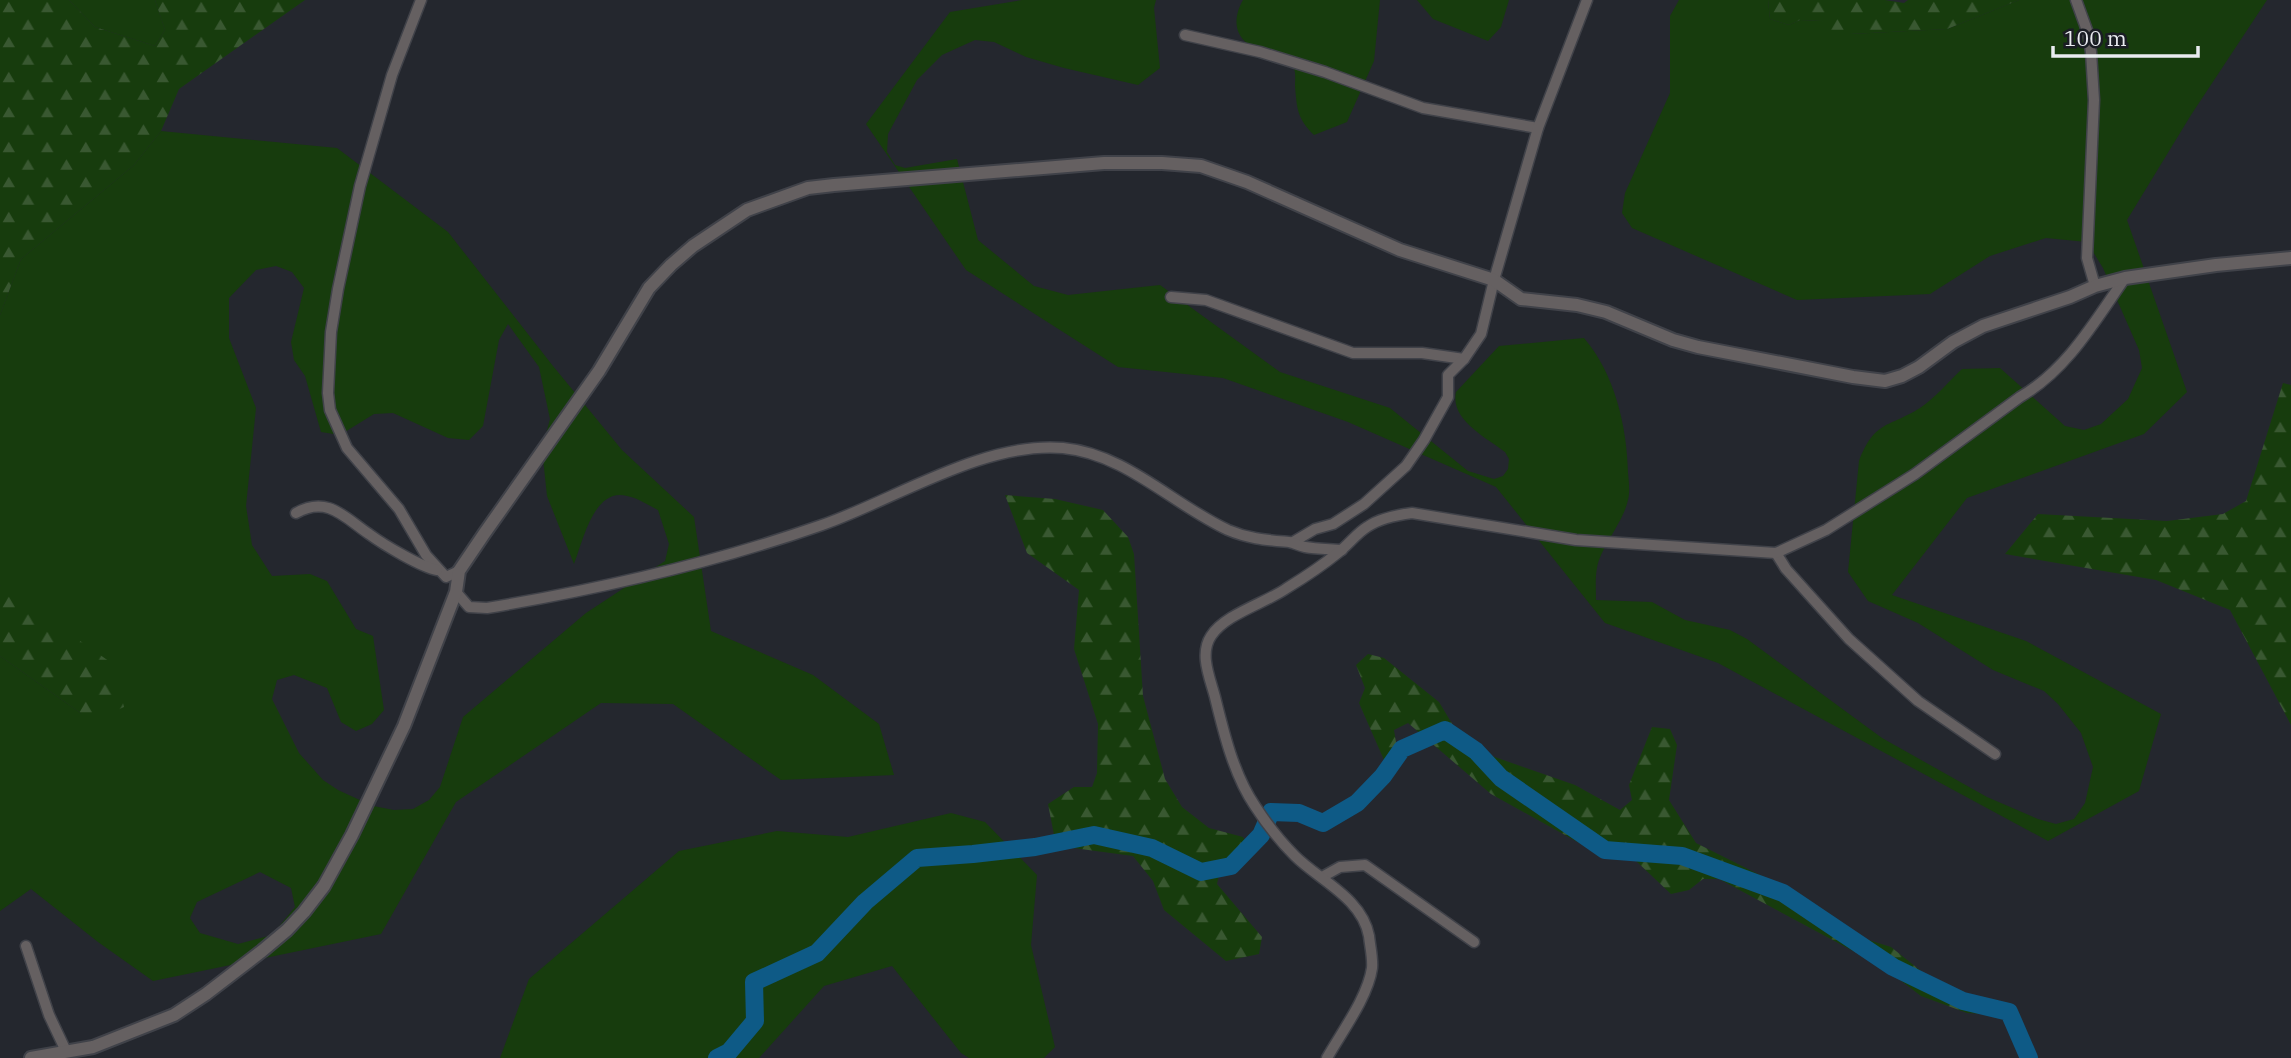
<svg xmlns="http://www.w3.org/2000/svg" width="2291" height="1058" font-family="'IBM Plex Serif',serif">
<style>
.grass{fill:#173c0d;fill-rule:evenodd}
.forest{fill:url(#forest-firs)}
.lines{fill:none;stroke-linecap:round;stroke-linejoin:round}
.river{stroke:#0e5a86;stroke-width:18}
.minor-casing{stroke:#404249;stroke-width:13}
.tertiary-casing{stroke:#404249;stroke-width:16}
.minor{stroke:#656061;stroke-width:10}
.tertiary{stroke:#656061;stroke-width:12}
</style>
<defs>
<pattern id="forest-firs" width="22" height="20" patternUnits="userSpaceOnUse" patternTransform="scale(1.75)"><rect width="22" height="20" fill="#173c0d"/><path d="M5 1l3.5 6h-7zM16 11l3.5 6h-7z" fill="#395831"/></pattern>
</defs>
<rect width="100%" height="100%" fill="#24272e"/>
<g class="grass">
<polygon points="69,0 155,0 165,30 155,46 95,27"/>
<path d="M1022,0H1156L1154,8L1160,68L1138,85L1064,68L1026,57L994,42L975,40L942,55L917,80L888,134L887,152L895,165L905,168L957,159L978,240L1034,286L1068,295L1160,285L1280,372L1390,408L1468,471L1494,479L1503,476L1508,469L1509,459L1505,452C1486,437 1450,420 1456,392L1499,346L1584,338C1615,374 1627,427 1628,473C1629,482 1630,492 1628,500C1623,523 1600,548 1597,568C1595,578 1596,590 1596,600L1652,602L1685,620L1730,630L1747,639L1882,738L1987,797L2038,819L2056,824L2074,819L2085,803L2093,767L2081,733L2058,704L2044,691L1993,670L1918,623L1868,601L1848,572L1859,461C1875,420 1888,428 1920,408C1935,398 1948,382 1962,369L2000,368L2065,426L2084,430L2101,424L2128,399L2142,368L2139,350L2103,268L2087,242L2046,238L1990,256L1930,294L1797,300L1632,228L1622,213L1625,193L1670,93V16L1679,0H1768L1770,19L1789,25L1800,20L1822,21L1850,34L1947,29L2019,0H2267L2191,115L2127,220L2187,392L2144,434L1967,498L1892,595L2026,641L2161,714L2139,791L2048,841L1718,663L1605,623L1496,487L1348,422L1223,378L1118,367L966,270L866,124L950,12Z"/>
<path d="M1243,0H1380L1374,61L1347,122L1314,135C1297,118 1297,109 1295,86C1295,81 1296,73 1294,69C1285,45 1264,55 1248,44C1232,32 1235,14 1243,0Z"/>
<polygon points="1417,0 1509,0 1501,27 1488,41 1433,19"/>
<path d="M161,131L337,148L448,232L553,366L622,450L694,517L711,631L813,675L879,724L894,775L781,780L673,704L601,703L456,802L381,934L153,981L98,942L31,889L0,911V656L82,714L0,585V315L21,259L134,165ZM276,266L292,272L304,288L291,342L294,360L305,376L321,432L340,435L374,414L393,413L448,438L469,440L483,426L499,340L508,324L539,367L550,419L542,449L547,496L574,564C583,541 594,487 627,496C638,498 648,505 658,510L669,544L665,561L586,613L463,717L440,787L429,800L413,809L394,810L373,806L338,790L323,780L299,753L272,699L277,680L294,675L327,688L341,722L356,731L372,724L384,710L373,636L356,629L327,581L310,574L272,576L252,545L246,506L256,408L229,338V298L256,270ZM260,872L291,888L295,907L272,935L238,944L200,933L190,918L197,902Z"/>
<polygon points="951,813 985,822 1037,875 1031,945 1055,1047 1044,1058 969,1058 961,1053 892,966 824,986 759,1058 500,1058 529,979 679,851 777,831 848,837"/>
</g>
<g class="forest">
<polygon points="0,0 69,0 95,27 155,46 165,30 155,0 305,0 179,89 161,131 134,165 21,259 0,315"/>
<polygon points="1768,0 1885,0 1904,3 1908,0 2019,0 1947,29 1850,34 1841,56 1822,21 1800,20 1789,25 1770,19"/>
<polygon points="2283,383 2291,385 2291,725 2230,610 2156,580 2005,554 2038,514 2167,521 2223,514 2246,501"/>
<polygon points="1005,495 1055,499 1103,510 1128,537 1134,554 1143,696 1165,779 1182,807 1209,828 1243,837 1251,852 1221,866 1217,884 1262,937 1259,954 1226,961 1164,910 1153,881 1133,856 1066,847 1054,835 1048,804 1074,787 1092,787 1097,773 1098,724 1074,649 1079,590 1027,553"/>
<polygon points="0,585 113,664 124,707 102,717 82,714 0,656"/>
<polygon points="1368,654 1384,658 1439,702 1466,747 1575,785 1620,810 1632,800 1629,785 1652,727 1670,729 1677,745 1669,800 1696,843 1788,889 1843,932 1891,947 1946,991 1998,1002 1984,1014 1967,1013 1921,996 1883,967 1719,879 1703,879 1689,890 1671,894 1635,860 1590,849 1491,794 1408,723 1394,730 1397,748 1384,760 1359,703 1365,688 1356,665"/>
</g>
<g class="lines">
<polyline class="river" points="717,1058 729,1052 755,1021 754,982 817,953 865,902 917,858 973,854 1035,847 1094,835 1152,848 1201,872 1231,866 1261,835 1271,812 1299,813 1323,823 1357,803 1383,776 1402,749 1445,730 1476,751 1501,778 1605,850 1682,856 1783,893 1893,967 1963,1001 2009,1012 2029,1058"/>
<g class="minor-casing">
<g id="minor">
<polyline points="421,0 392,75 360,186 338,289 331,332 328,393 330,410 347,448 399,509 426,555 446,577 459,571"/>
<polyline points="2076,0 2088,33 2091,52 2094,100 2087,258 2095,286"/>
<polyline points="1185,35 1260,52 1325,72 1423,108 1538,128"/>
<polyline points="1171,297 1206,300 1353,353 1422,353 1464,359"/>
<path d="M296,513C328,495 345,518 369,534C384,545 421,567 437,570"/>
<polyline points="1293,542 1315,529 1333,524 1364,504 1406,466 1424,440 1448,397 1448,375 1464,359 1481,334 1494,280 1538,128 1587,0"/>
<polyline points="1776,553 1786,569 1849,639 1918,701 1995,754"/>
<path d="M456,592L469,607L487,608C601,589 713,563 822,525C894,500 984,441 1063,448C1126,454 1172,504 1228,530C1249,539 1267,540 1289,542C1295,543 1299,546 1305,547C1316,549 1330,549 1342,550"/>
<polyline points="1322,877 1340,867 1365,865 1474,942"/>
<polyline points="26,946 49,1015 66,1051"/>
<path d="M1327,1058C1341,1033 1368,997 1372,968C1373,958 1370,946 1369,936C1362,898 1319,880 1295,856C1280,841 1266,823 1255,806C1234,775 1224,734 1215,697C1210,678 1199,654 1211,636C1225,614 1266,603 1287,588C1305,577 1323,565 1339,552C1349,544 1357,533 1367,527C1380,518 1396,515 1412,513L1576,540L1776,553L1826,530L1915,474L2020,397C2067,370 2095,321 2125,278"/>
</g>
</g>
<g class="tertiary-casing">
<polyline id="tertiary" points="31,1058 93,1047 174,1015 206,994 262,951 287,930 304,912 324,886 352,835 404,726 456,592 459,571 484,534 599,371 649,288 671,265 693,246 747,210 808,188 834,185 1104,163 1162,163 1201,166 1247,182 1400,250 1494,280 1521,299 1577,305 1606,312 1673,340 1698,347 1853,377 1885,381 1902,376 1919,367 1953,342 1983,326 2070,297 2095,286 2125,278 2216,265 2291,258"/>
</g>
<use href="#minor" class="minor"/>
<use href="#tertiary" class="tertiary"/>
</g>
<path d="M2053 46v10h145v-10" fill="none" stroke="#e9ebf0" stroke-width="3.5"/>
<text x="2064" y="46" font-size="21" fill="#e9ebf0" stroke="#1a1d24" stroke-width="5" paint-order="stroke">100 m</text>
</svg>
